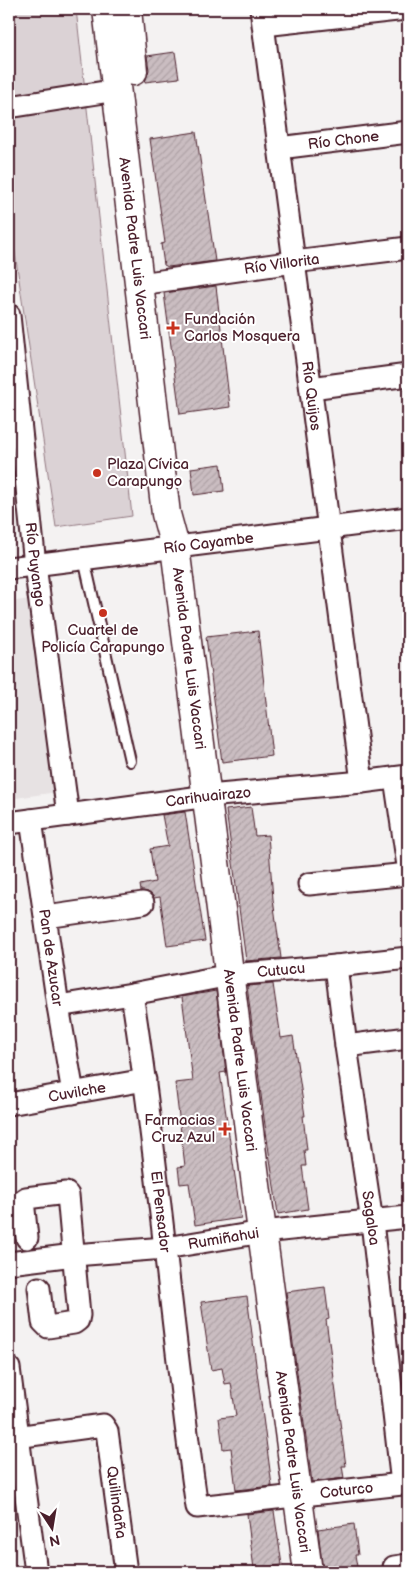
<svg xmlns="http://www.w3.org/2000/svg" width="417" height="1581" font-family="'Balsamiq Sans',sans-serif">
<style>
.built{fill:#e7e2e3}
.green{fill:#dbd2d5;stroke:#927880}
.building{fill:url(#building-hatch);stroke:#4a1f2b}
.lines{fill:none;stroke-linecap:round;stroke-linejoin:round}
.service-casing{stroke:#4a1f2b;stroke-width:14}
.minor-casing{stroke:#4a1f2b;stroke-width:25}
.secondary-casing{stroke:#4a1f2b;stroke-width:31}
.service{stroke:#fff;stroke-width:10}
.minor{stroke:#fff;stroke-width:21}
.secondary{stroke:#fff;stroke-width:28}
.poi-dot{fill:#c8321e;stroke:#fff;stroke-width:2}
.labels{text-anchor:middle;stroke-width:4;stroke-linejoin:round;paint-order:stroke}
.street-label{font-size:15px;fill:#4a1f2b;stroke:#fff}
.poi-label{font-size:15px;fill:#4a1f2b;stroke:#fff;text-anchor:start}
</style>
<defs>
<pattern id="building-hatch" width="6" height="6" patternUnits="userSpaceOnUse" patternTransform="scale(1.25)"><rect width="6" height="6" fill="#cabdc1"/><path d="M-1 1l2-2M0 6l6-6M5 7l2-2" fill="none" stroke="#afa2a6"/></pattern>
</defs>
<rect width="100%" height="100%" fill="#f4f2f2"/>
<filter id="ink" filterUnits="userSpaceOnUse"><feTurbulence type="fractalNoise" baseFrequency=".02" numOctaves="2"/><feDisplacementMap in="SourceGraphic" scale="10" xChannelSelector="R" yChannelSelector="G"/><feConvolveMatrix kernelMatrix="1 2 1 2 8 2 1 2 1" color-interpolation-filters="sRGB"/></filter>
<g filter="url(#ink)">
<polygon class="built" points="30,599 57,792 9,799 9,602"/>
<polygon class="green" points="9,9 76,9 132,516 56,527 9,213"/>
<g class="building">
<polygon points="175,52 179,78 145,82 149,70 147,56"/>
<polygon points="196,132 215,261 168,267 164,265 161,244 165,243 150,139"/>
<polygon points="216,286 230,407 180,414 164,293"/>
<polygon points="221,464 224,491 194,495 191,468"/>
<polygon points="258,631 272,756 222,762 206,637"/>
<polygon points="251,807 255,836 268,835 273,899 281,958 246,961 226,810"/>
<polygon points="185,812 205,941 167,946 160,897 154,898 148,892 141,891 140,885 155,882 150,849 168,846 162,815"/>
<polygon points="273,984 281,1038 293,1036 305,1116 303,1116 307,1150 304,1150 306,1166 302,1166 308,1209 278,1214 264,1118 247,986"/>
<polygon points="216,991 226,1072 220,1073 241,1218 195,1225 189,1183 180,1184 178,1167 185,1166 175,1083 193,1081 182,997"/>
<polygon points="325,1287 329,1319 326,1320 346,1466 342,1466 344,1478 312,1482 286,1292"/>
<polygon points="247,1296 272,1486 236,1490 231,1448 223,1449 219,1418 236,1416 231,1383 225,1384 222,1368 211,1370 201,1302"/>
<polygon points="274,1511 282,1565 254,1569 247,1514"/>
<polygon points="354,1524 358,1555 355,1555 358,1572 323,1572 318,1529"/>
</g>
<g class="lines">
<g class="service-casing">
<polyline id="service" points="84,559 130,761"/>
</g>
<g class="minor-casing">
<g id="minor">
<path id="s1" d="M261,9L362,782"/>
<polyline points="264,25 406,9"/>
<polyline points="9,107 117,90"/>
<path id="s2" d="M279,148L408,132"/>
<path id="s3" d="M154,282L294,262L408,248"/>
<path id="s4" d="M9,315L35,565L68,815"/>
<polyline points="311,388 408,375"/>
<path id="s5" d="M9,568L408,518"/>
<polyline points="395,778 408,866"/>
<path id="s6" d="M31,820L58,1006L73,1093"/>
<path id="s7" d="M9,823L208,796L362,782L408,776"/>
<polyline points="309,884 408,874"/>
<polyline points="46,917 143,903"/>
<polyline points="336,966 408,958"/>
<polyline points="58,1006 132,994"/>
<polyline points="346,1046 408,1038"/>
<path id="s8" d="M9,1104L145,1080"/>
<polyline points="27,1238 23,1200 26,1198 66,1193 68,1195 79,1315 78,1320 74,1323 48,1327 43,1322 39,1288"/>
<path id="s9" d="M9,1263L74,1255L165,1248L262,1232L408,1217"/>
<polyline points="9,1368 36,1572"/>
<path id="s10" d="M9,1438L103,1425L107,1431L126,1572"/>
<path id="s11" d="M402,1484L372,1222L346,1046L336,966L230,975L132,994C159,1165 172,1336 197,1507L402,1484L408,1483"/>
<polyline points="394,1567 408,1565"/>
</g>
</g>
<g class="secondary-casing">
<g id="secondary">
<path id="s12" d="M107,9L166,514L175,547L262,1232L308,1572"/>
<polyline points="127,9 133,71"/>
</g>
</g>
<use href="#service" class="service"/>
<use href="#minor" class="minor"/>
<use href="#secondary" class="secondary"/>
</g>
</g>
<g class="poi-dot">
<path d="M170.5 320.5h5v5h5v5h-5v5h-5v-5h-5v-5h5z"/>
<circle cx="97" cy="473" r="5"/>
<circle cx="103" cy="613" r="5"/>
<path d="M222.5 1121.5h5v5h5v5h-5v5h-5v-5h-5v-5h5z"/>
</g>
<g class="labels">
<g class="street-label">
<text dy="5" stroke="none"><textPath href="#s2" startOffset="65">Río Chone</textPath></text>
<text dy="5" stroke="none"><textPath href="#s12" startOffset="241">Avenida Padre Luis Vaccari</textPath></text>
<text dy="5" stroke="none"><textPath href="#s3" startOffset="129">Río Villorita</textPath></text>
<text dy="5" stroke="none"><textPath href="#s1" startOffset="390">Río Quijos</textPath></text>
<text dy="5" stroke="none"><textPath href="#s5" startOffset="201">Río Cayambe</textPath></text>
<text dy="5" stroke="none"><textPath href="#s4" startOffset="251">Río Puyango</textPath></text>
<text dy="5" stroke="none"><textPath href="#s12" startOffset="655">Avenida Padre Luis Vaccari</textPath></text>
<text dy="5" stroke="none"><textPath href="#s7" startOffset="201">Carihuairazo</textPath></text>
<text dy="5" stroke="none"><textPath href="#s6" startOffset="139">Pan de Azucar</textPath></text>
<text transform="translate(281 970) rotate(-5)" y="5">Cutucu</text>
<text dy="5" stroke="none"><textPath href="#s12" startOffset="1060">Avenida Padre Luis Vaccari</textPath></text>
<text dy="5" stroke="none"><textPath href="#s8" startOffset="69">Cuvilche</textPath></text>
<text dy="5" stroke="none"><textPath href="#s11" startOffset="948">El Pensador</textPath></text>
<text transform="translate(371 1218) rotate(82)" y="5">Sagaloa</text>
<text dy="5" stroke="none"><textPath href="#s9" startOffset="216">Rumiñahui</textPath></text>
<text dy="5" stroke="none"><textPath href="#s12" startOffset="1465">Avenida Padre Luis Vaccari</textPath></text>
<text dy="5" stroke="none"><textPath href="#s11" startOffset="1396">Coturco</textPath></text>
<text dy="5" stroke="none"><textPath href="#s10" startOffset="174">Quilindaña</textPath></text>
</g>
<g class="poi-label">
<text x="184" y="324">Fundación<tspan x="184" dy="17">Carlos Mosquera</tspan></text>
<text x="107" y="469">Plaza Cívica<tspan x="107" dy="17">Carapungo</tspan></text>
<text x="103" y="635" text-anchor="middle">Cuartel de<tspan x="103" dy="17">Policía Carapungo</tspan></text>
<text x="215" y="1125" text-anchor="end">Farmacias<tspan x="215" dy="17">Cruz Azul</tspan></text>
</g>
</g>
<rect width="417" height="1581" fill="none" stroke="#fff" stroke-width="30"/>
<rect x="15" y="15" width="387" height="1551" fill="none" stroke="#4a1f2b" stroke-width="2" filter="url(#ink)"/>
<g transform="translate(52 1528) rotate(168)" stroke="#ffffff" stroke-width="4" paint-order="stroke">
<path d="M0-4L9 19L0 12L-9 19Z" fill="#4a1f2b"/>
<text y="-8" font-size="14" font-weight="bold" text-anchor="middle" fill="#4a1f2b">N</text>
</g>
</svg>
